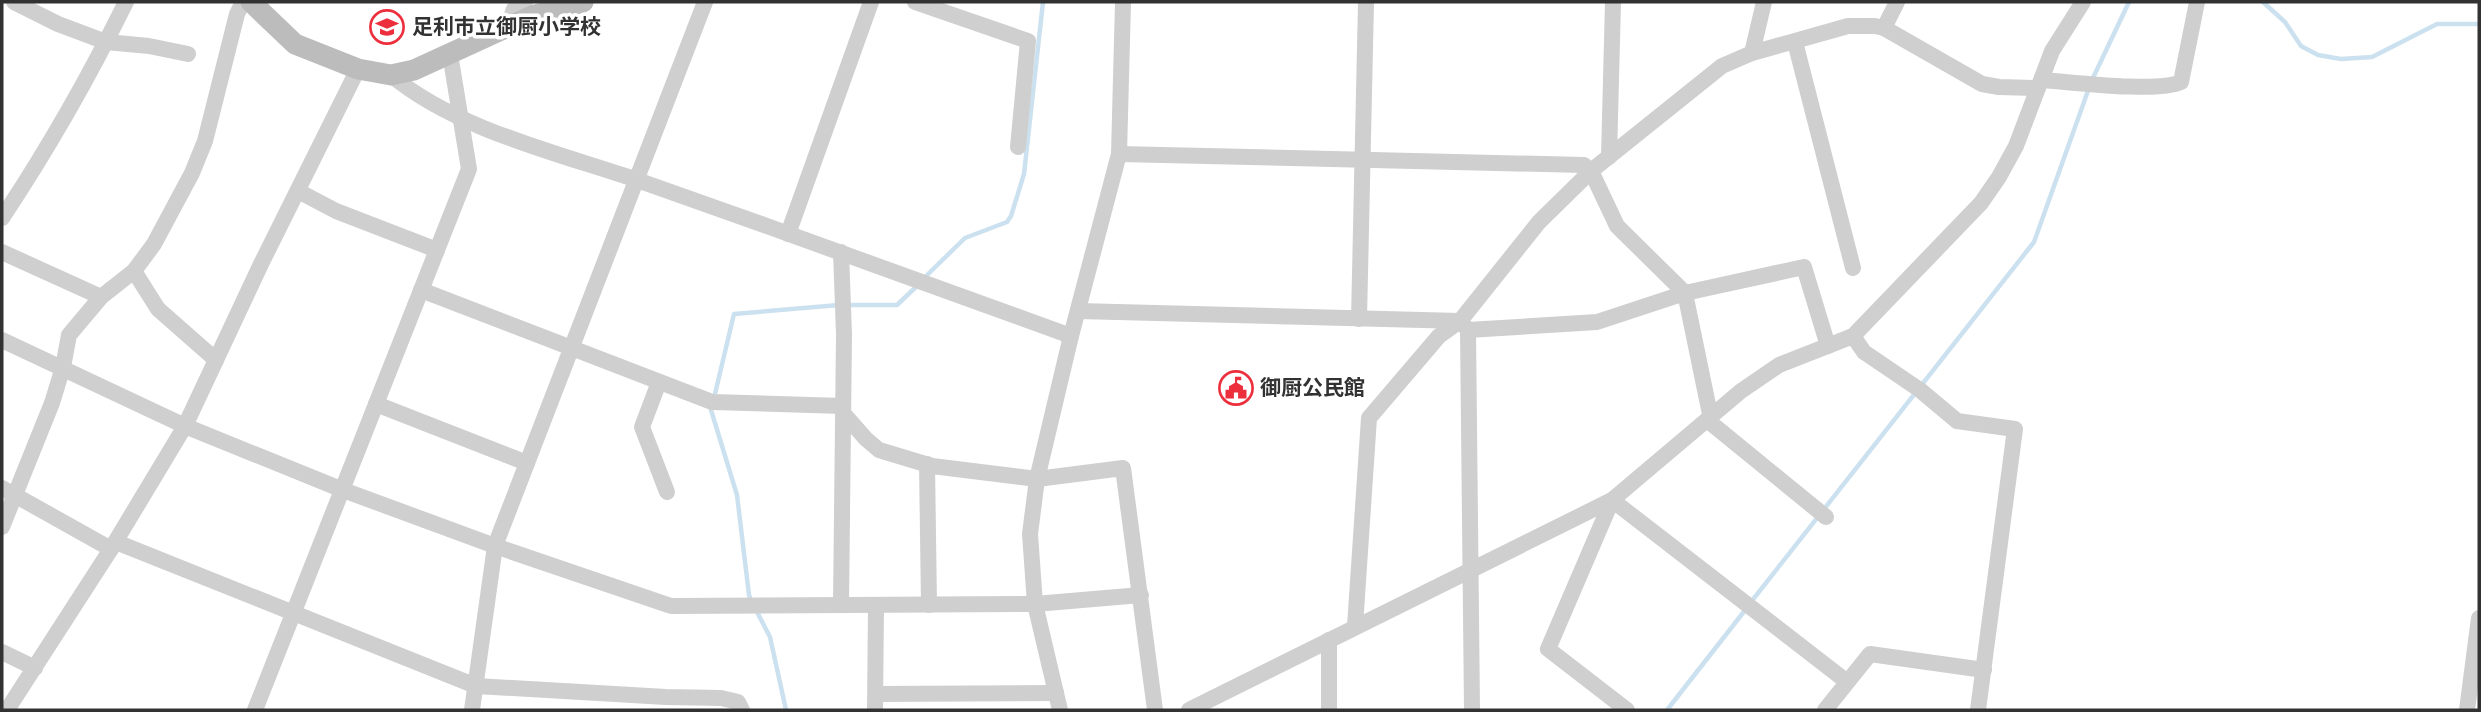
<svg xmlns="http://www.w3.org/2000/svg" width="2481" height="712" font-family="Mulish,'Noto Sans JP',sans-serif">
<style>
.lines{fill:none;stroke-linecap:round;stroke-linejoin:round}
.stream{stroke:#cce1ef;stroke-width:4.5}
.street{stroke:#cfcfcf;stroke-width:16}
.secondary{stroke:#bcbcbc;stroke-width:21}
.labels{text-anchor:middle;stroke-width:7;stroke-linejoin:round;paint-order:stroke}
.poi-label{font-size:21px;font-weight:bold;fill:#323232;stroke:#fff;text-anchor:start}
</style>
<rect width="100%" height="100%" fill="#fff"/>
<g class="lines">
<g class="stream">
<polyline points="2263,2 2285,22 2301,46 2318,55 2341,59 2372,57 2437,24 2479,24"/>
<polyline points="2092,80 2129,2"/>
<polyline points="923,279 965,238 1007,222 1011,216 1024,174 1043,2"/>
<polyline points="714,398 734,314 839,305 897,305 917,286"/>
<polyline points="712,407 711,410 737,495 749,595 752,603"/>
<polyline points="1751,602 2034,242 2089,88"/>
<polyline points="756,610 770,637 786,710"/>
<polyline points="1667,710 1746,609"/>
</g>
<g class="street">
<polyline points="14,2 58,24 106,42 149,46 188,54"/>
<polyline points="915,2 1028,41 1018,147"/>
<polyline points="508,26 514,9 525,2"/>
<polyline points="1884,28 1897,2"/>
<polyline points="1795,42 1853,268"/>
<polyline points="1752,53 1764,2"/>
<path d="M391,75C455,129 558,153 637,180C782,231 926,283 1071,336"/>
<path d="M2042,80C2072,82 2157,93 2181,82L2197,2"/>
<polyline points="1119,154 1584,165 1591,171 1617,226 1685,293 1712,424 1826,517"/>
<polyline points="1609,157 1613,2"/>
<polyline points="298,191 336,211 437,250"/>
<path d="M2,218C48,149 89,77 126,2"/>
<polyline points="788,234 871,2"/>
<polyline points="2,252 101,297"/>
<polyline points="134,271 158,309 216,360"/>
<polyline points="421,290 712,402 843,406"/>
<polyline points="1078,311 1460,321 1468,330 1597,322 1685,293 1804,267 1828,346"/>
<polyline points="1359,319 1366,2"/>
<polyline points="1468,330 1472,710"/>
<polyline points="1853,336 1864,352 1920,390 1957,421 2015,429 1978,710"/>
<polyline points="2,340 185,426 343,490 495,546 671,606 1035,604 1141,595"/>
<polyline points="659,382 642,427 667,492"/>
<polyline points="376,404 527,463"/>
<polyline points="843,413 866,439 879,450 932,466 1037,479 1123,468 1155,710"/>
<polyline points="927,464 929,605"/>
<polyline points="2,488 111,549"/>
<polyline points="2,527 52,403 63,367 69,335 101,297 134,271 154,244 192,173 205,141 237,14 243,2"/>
<polyline points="116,542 476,686 666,697 721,698 738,702 742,710"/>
<polyline points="841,605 844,334 841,252"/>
<polyline points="1355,626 1369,418 1439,336 1460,321 1539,222 1591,171 1722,66 1752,53 1848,26 1875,26 1884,28 1982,84 1999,87 2038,88"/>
<polyline points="1329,640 1329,710"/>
<polyline points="2,652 35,668"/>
<polyline points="876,694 1056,693"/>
<polyline points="7,710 111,549 185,426 261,264 358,69"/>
<polyline points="255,710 469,169 450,54"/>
<polyline points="472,710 495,546 705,2"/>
<polyline points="875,710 876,605"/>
<polyline points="1060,710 1035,604 1030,534 1037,479 1071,336 1119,154 1123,2"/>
<polyline points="1189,710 1612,500 1741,391 1779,365 1853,336 1981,203 1999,177 2016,146 2052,51 2083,2"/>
<polyline points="1627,710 1548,649 1612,500 1846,681"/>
<polyline points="1825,710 1870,654 1984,670"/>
<polyline points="2467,710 2479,618"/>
</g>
<polyline class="secondary" points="251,2 295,44 358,69 391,75 414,70 532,16 583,2"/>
</g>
<defs>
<g id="school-ring" transform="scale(1.75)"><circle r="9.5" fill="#fff" stroke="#ed2f3d" stroke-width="1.5"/><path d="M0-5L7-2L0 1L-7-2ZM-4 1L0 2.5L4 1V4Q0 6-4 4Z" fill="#ed2f3d"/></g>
<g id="civic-ring" transform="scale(1.75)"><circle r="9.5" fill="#fff" stroke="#ed2f3d" stroke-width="1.5"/><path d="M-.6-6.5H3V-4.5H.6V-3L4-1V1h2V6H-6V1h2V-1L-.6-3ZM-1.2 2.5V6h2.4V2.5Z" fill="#ed2f3d"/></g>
</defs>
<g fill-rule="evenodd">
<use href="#school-ring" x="387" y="27"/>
<use href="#civic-ring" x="1236" y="388"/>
</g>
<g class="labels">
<g class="poi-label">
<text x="412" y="34">足利市立御厨小学校</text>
<text x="1260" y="395">御厨公民館</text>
</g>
</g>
<rect width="2481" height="712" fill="none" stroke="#323232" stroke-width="7"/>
</svg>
